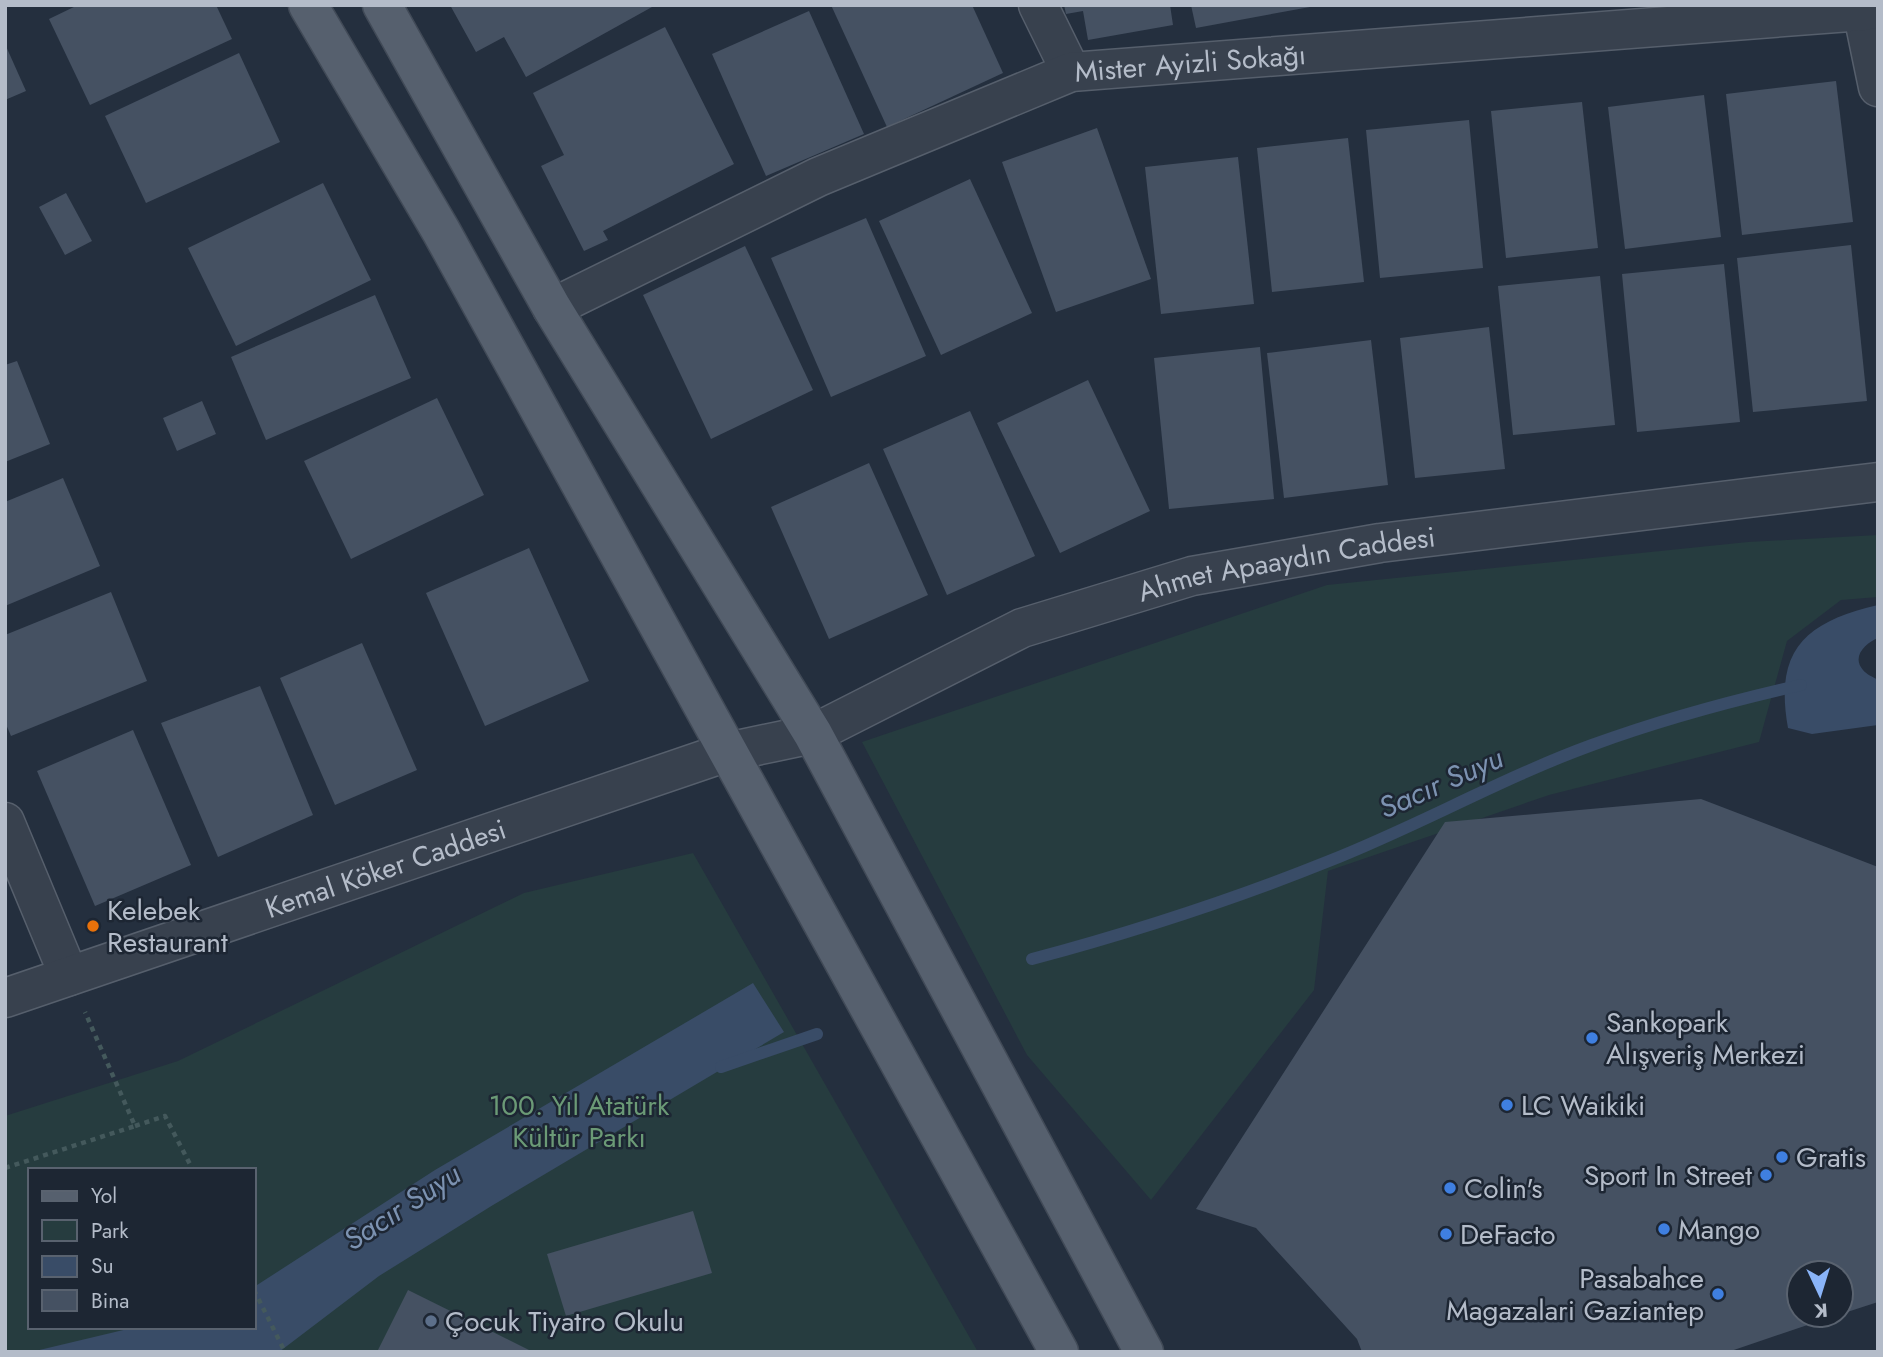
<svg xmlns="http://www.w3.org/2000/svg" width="1883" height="1357" font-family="Jost,sans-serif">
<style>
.green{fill:#263c3f;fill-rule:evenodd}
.water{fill:#394c67}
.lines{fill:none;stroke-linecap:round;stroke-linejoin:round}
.stream{stroke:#394c67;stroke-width:12}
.building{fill:#455162}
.minor-casing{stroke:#565f6c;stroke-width:41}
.tertiary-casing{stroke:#565f6c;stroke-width:41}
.primary-casing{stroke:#414a57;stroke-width:41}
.path{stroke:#44595c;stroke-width:4.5;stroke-dasharray:5 5;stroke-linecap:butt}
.minor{stroke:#38414e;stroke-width:38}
.tertiary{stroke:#38414e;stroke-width:38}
.primary{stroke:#56606e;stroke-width:38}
.food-dot{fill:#e8710a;stroke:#1d2633;stroke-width:2.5}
.shop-dot{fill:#3f7fe0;stroke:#1d2633;stroke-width:2.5}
.service-dot{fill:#5c6f8a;stroke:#1d2633;stroke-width:2.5}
.labels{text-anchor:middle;stroke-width:5;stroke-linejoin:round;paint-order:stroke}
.street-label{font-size:28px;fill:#b4bcc9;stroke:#1d2633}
.poi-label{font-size:28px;fill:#b4bcc9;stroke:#1d2633;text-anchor:start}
.park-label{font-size:28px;fill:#6b9a76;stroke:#1d2633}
.water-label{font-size:30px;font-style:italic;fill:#7c92b1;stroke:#1d2633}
</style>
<rect width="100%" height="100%" fill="#242f3e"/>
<g class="green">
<polygon points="1878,535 1878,597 1841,600 1787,641 1759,742 1549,795 1328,871 1314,990 1151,1200 1027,1055 862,742 1327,585 1748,542"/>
<path d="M693,853L978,1352H5V1116L178,1061L524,893ZM30,1170H254V1327H30Z"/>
</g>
<g class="water">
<path d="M1878,605V638C1866,643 1851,656 1863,670C1866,674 1873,677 1878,680V725L1812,734L1788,728C1774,650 1805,622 1878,605Z"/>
<polygon points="753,983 784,1032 493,1205 379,1276 279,1352 31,1352 136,1327 254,1327 254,1287 435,1170"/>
</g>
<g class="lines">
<g class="stream">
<path d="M1032,959C1133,932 1232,900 1329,861C1418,826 1502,778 1592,745C1660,720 1730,701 1801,685"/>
<polyline points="721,1067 817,1034"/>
</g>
</g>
<g class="building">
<polygon points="78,5 216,5 232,39 90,105 49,19"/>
<polygon points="450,5 651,5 652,7 526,77 504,37 476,52"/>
<polygon points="831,5 972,5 1003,73 887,127"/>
<polygon points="1064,5 1170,5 1173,25 1088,40 1083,11 1066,14"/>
<polygon points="1191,5 1310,5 1310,7 1196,28"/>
<polygon points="809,11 864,134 766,176 712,54"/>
<polygon points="665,27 734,164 603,231 608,240 584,251 541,166 564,155 533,93"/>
<polygon points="5,44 26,91 5,100"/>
<polygon points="239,53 280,142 146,203 105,116"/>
<polygon points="1836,81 1853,222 1742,235 1726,94"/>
<polygon points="1704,95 1721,237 1625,249 1608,107"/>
<polygon points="1582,102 1598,248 1506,258 1491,111"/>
<polygon points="1469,120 1483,268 1380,278 1366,130"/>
<polygon points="1097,128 1151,279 1056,312 1002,162"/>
<polygon points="1348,138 1364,282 1272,292 1257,148"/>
<polygon points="1238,157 1254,304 1161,314 1145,167"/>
<polygon points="970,179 1032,313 941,355 879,221"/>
<polygon points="323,183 371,280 236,346 188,248"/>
<polygon points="66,193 92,241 65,255 39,207"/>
<polygon points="866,218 926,356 831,397 771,258"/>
<polygon points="1851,245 1867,401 1753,412 1737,258"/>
<polygon points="745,246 813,390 711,439 643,295"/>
<polygon points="1724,264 1740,422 1637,432 1622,274"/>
<polygon points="1600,276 1615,425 1513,435 1498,286"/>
<polygon points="375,295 411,378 266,440 231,357"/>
<polygon points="1489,327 1505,469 1415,478 1400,338"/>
<polygon points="1371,340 1388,485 1284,498 1267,353"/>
<polygon points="1260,347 1274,499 1169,509 1154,358"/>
<polygon points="17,361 50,444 5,462 5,365"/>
<polygon points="1088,380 1150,511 1060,553 997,423"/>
<polygon points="437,398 484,495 351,559 304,461"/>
<polygon points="202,401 216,434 177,451 163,418"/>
<polygon points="970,411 1035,556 947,595 883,449"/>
<polygon points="869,463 928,595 829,639 771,507"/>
<polygon points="63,478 100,566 5,606 5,502"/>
<polygon points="529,548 589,681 485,726 426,593"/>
<polygon points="111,592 147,681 11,736 5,722 5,635"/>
<polygon points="362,643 417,770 335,805 280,678"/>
<polygon points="260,686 313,815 218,857 161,723"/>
<polygon points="133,730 191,865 95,906 37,771"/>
<polygon points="1701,799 1878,867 1878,1302 1841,1314 1841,1273 1799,1273 1799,1315 1837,1315 1728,1352 1362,1352 1357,1339 1256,1228 1196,1209 1445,822"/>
<polygon points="693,1211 712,1273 566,1316 547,1254"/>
<polygon points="408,1290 533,1352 377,1352"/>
</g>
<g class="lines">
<g class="minor-casing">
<g id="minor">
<polyline points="1038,5 1071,72"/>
<polyline points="1861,5 1878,87"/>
<path id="s1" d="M552,308L818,177L1071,72L1863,11L1878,8"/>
<polyline points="5,822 69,976"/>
</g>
</g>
<g class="tertiary-casing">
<g id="tertiary">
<path id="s2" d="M5,998L727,752L813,734L1022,628L1192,576L1380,543L1878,482"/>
</g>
</g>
<g class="primary-casing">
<g id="primary">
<polyline points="308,5 441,231 1059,1352"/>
<polyline points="382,5 552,308 813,734 1144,1352"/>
</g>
</g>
<g class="path">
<polyline points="135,1126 165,1116 193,1170"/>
<polyline points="5,1168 135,1126 85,1012"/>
<polyline points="254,1290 285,1352"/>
</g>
<use href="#minor" class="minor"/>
<use href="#tertiary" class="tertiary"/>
<use href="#primary" class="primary"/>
</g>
<circle class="food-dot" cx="93" cy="926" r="7"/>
<g class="shop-dot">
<circle cx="1592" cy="1038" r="7"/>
<circle cx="1507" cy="1105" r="7"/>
<circle cx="1782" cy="1157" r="7"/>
<circle cx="1766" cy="1175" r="7"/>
<circle cx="1450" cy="1188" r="7"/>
<circle cx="1664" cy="1229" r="7"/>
<circle cx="1446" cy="1234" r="7"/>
<circle cx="1718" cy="1294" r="7"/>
</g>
<circle class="service-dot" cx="431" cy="1321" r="7"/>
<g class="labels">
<g class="street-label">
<text dy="10" stroke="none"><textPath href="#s1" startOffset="690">Mister Ayizli Sokağı</textPath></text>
<text dy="10" stroke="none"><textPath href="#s2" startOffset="1358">Ahmet Apaaydın Caddesi</textPath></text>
<text dy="10" stroke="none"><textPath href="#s2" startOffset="402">Kemal Köker Caddesi</textPath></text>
</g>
<g class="poi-label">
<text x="107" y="920">Kelebek<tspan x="107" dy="32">Restaurant</tspan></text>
<text x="1606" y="1032">Sankopark<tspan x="1606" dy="32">Alışveriş Merkezi</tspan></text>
<text x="1521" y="1115">LC Waikiki</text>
<text x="1796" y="1167">Gratis</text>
<text x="1752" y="1185" text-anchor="end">Sport In Street</text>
<text x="1464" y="1198">Colin's</text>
<text x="1678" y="1239">Mango</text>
<text x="1460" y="1244">DeFacto</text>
<text x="1704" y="1288" text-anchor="end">Pasabahce<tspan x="1704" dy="32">Magazalari Gaziantep</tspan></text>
<text x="445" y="1331">Çocuk Tiyatro Okulu</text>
</g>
<g class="park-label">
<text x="579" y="1115">100. Yıl Atatürk<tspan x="579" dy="32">Kültür Parkı</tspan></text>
</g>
<g class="water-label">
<text transform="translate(1441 783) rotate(-24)" y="10">Sacır Suyu</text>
<text transform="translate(402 1207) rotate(-33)" y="10">Sacır Suyu</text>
</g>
</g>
<rect width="1883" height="1357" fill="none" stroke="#b4bcc9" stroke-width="14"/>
<rect x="28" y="1168" width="228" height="161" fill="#1d2633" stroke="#59626f" stroke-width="2"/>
<rect x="42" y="1191" width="35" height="10" fill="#56606e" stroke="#59626f" stroke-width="2"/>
<text x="91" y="1203" font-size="21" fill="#b4bcc9">Yol</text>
<rect x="42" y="1220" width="35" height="21" fill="#263c3f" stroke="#59626f" stroke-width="2"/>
<text x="91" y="1238" font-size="21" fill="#b4bcc9">Park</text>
<rect x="42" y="1256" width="35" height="21" fill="#394c67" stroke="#59626f" stroke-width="2"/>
<text x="91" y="1273" font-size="21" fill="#b4bcc9">Su</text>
<rect x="42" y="1290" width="35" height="21" fill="#455162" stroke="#59626f" stroke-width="2"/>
<text x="91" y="1308" font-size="21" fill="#b4bcc9">Bina</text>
<g transform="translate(1820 1294) rotate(176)"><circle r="33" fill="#1d2633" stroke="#59626f" stroke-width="2"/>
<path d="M0-5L12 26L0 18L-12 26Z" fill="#8ab4f8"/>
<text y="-10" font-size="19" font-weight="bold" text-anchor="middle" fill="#b4bcc9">K</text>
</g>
</svg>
